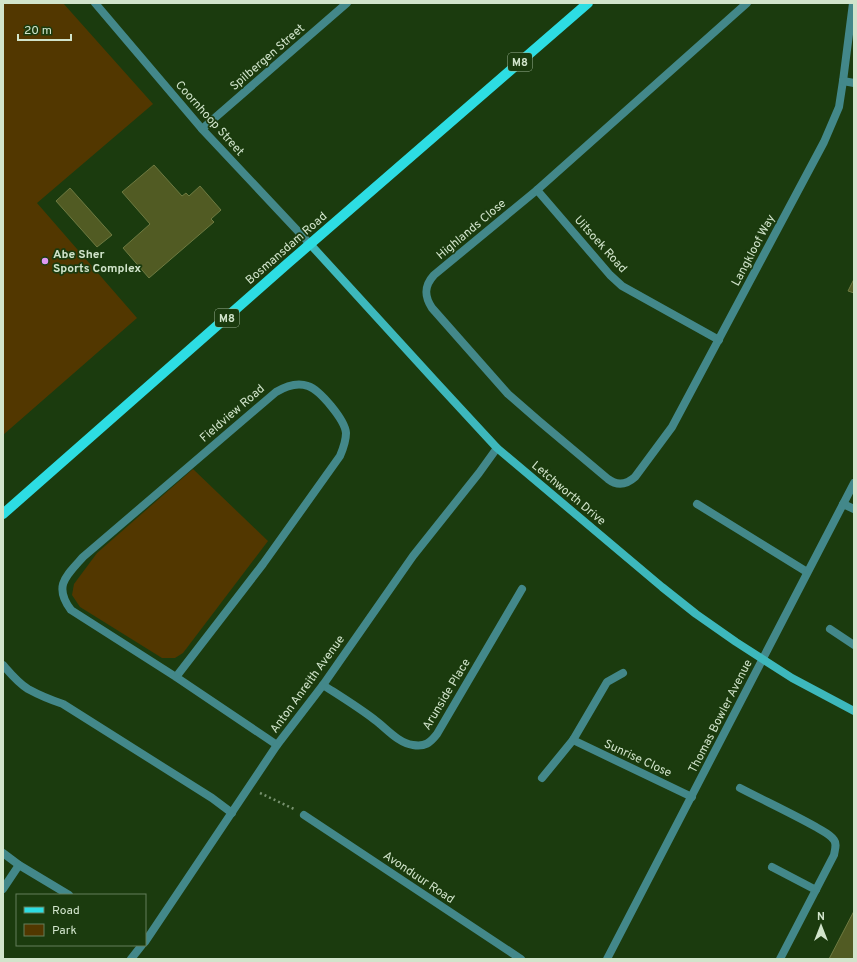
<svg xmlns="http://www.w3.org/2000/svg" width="857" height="962" font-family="Overpass,sans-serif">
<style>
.green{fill:#523700}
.building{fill:#515b23;stroke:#6e7a41}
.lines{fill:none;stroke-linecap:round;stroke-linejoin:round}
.path{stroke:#77916e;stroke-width:2.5;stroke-dasharray:2 3;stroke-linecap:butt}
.lane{stroke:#43888a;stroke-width:8}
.street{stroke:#43888a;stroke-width:8}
.secondary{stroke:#3db8bc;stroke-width:8}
.primary{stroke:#2ddde3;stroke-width:10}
.poi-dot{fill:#de98f2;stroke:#1b3b0e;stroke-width:1.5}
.labels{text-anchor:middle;stroke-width:3.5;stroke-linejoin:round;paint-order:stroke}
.shield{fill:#1b3b0e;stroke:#9ab192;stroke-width:1}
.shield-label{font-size:11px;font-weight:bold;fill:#d1e4cb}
.street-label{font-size:12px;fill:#d1e4cb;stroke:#1b3b0e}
.poi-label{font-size:12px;font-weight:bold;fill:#d1e4cb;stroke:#1b3b0e;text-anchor:start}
</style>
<rect width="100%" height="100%" fill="#1b3b0e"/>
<g class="green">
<polygon points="3,3 63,3 153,104 37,203 137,318 3,435"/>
<polygon points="193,469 268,541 183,653 175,658 162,658 80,607 72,595 74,584 97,553"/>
</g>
<g class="building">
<polygon points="154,165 182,196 186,193 189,196 200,186 221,210 211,219 214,222 149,278 123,248 150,224 122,192"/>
<polygon points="70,188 112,235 97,247 56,201"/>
<polygon points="854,279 854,293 848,291"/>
<polygon points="854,911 854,959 829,959"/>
</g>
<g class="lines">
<polyline class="path" points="260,793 294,809"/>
<g class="lane">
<polyline points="830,629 854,645"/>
<path d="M740,788C765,801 791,813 816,827C822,831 830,834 834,840C837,844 835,849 834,855L780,959"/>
<polyline points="772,867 816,890"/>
</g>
<g class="street">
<polyline points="95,3 202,129 310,244"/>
<path d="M747,3L537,190L434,275C424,286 424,296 432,308L508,394L539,421L608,479C617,486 626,485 635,477L672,427L824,142L839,107L843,81L853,3"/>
<polyline points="843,81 854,83"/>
<polyline points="202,129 347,3"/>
<polyline points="537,190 610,275 622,286 719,340"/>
<polyline points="697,504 807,572"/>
<polyline points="843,504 854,509"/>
<path d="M3,665C10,673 18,683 28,689C39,695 51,700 63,704L212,798L232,813"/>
<path d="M176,677L263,564L340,456C343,449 346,441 346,433C345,420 320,390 308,386C297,382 286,386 276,392L83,557C66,576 53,586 71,610L176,677L277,745"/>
<path d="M323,685C340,696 358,707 375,720C386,728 398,743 413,745C425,747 430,743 437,734L522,589"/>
<polyline points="573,740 692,797"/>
<polyline points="542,778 573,740 607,682 623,673"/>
<polyline points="304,815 521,959"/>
<polyline points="3,853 19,865 69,895"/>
<polyline points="3,889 19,865"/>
<polyline points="145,942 277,745 323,685 413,556 479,473 497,448"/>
<polyline points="131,959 142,945"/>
<polyline points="607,959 854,483"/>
</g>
<polyline class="secondary" points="310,244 436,382 497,448 662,587 696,614 736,642 792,678 854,711"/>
<polyline class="primary" points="3,514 287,264 588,3"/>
</g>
<circle class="poi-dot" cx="45" cy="261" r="4"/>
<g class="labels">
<g class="shield">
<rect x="508" y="53" width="24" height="18" rx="3"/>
<rect x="215" y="309" width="24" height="18" rx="3"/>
</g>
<g class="shield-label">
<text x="520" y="66">M8</text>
<text x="227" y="322">M8</text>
</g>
<g class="street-label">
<text transform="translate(267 57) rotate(-41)" y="4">Spilbergen Street</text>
<text transform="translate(210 118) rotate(48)" y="4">Coornhoop Street</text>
<text transform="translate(471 229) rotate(-40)" y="4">Highlands Close</text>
<text transform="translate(601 244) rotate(48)" y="4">Uitsoek Road</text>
<text transform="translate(286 248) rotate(-41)" y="4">Bosmansdam Road</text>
<text transform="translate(753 250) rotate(-62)" y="4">Langkloof Way</text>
<text transform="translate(232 413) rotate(-41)" y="4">Fieldview Road</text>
<text transform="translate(569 493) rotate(40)" y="4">Letchworth Drive</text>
<text transform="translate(307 684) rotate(-54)" y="4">Anton Anreith Avenue</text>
<text transform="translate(446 694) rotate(-59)" y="4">Arunside Place</text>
<text transform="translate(720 716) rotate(-63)" y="4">Thomas Bowler Avenue</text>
<text transform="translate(638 758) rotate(25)" y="4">Sunrise Close</text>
<text transform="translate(419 877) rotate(34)" y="4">Avonduur Road</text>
</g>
<g class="poi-label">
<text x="53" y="258">Abe Sher<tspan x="53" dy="14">Sports Complex</tspan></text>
</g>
</g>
<rect width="857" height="962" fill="none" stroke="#d1e4cb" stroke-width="8"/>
<rect x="16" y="894" width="130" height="52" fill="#1b3b0e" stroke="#647f5a"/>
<rect x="24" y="907" width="20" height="6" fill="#2ddde3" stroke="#647f5a"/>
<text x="52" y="914" font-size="12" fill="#d1e4cb">Road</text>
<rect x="24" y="924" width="20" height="12" fill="#523700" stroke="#647f5a"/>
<text x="52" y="934" font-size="12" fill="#d1e4cb">Park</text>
<g transform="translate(821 926)" stroke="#1b3b0e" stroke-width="3" paint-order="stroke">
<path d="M0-3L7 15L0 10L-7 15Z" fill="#d1e4cb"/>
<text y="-6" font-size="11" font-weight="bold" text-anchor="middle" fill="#d1e4cb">N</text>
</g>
<path d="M18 34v6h53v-6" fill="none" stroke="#d1e4cb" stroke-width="2"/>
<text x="24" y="34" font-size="12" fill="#d1e4cb" stroke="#1b3b0e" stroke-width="3" paint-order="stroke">20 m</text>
</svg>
